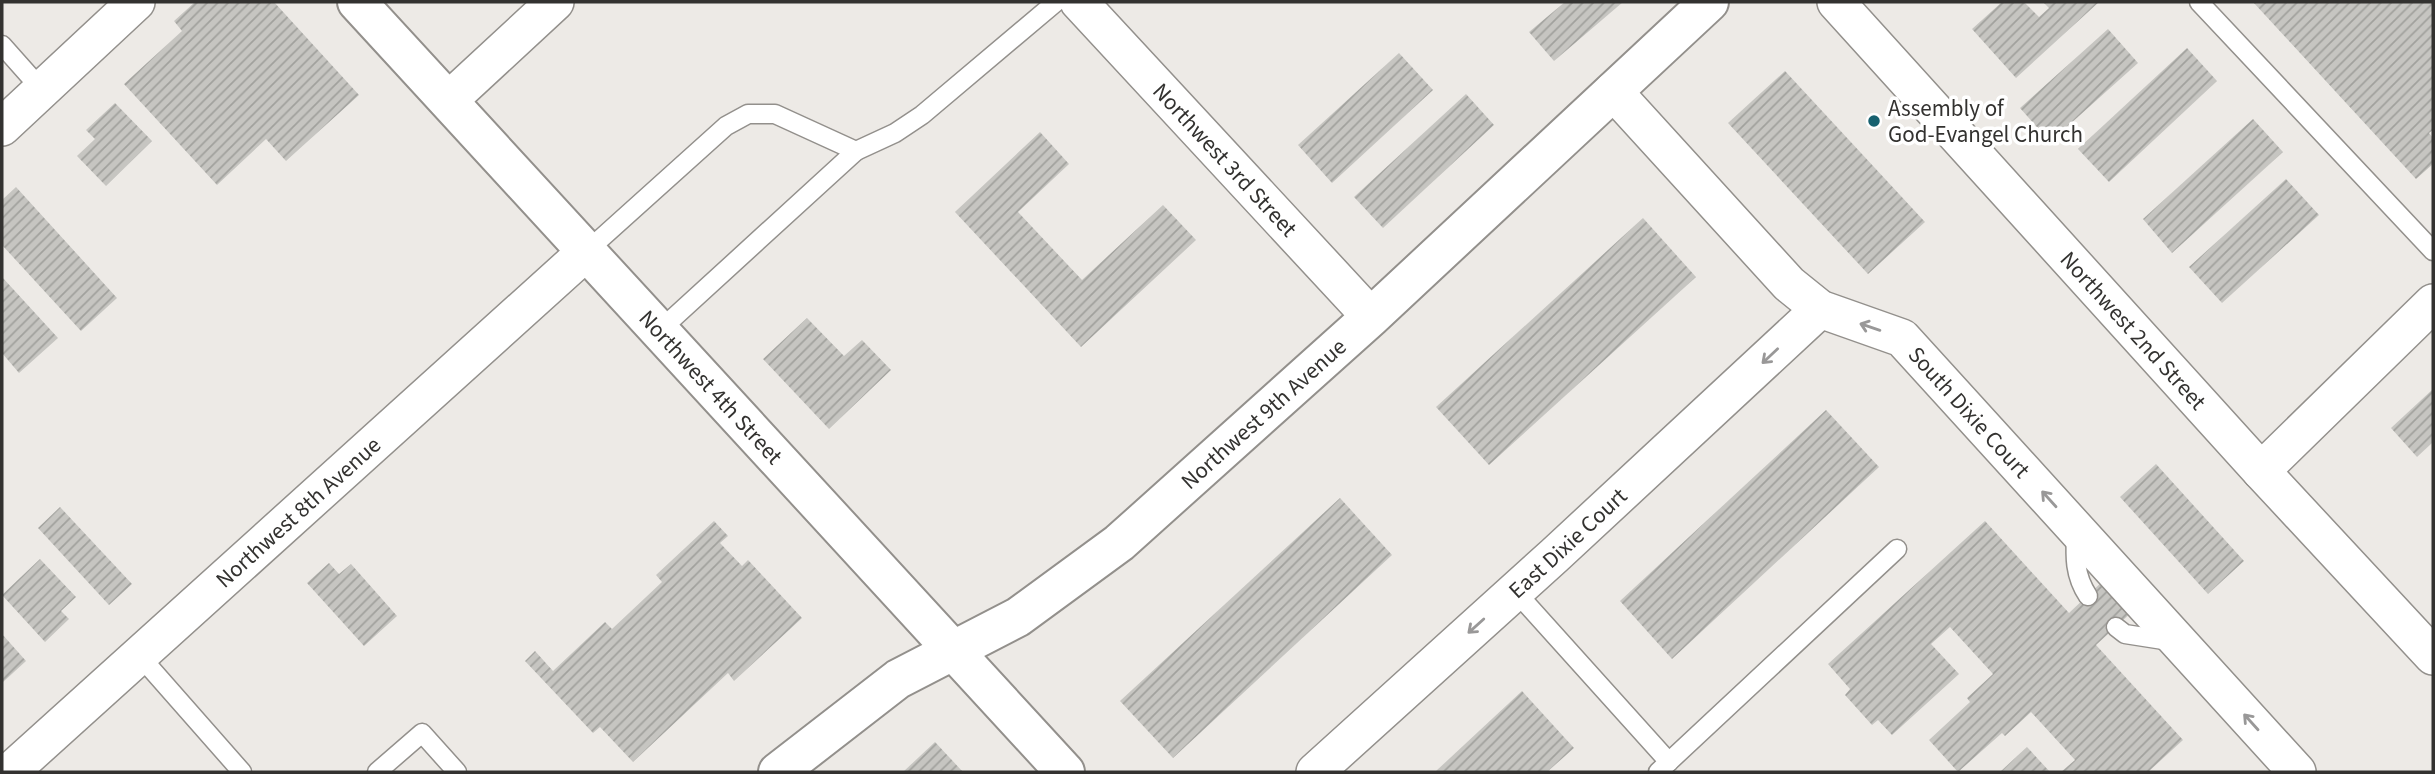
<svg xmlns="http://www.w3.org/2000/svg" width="2435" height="774" font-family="'Source Sans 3',sans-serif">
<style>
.building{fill:url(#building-hatch)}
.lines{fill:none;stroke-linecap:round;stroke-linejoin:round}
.service-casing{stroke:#93908c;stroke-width:21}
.minor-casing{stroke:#93908c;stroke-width:40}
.tertiary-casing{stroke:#93908c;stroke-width:42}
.secondary-casing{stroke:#93908c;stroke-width:42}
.service{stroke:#fff;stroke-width:18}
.minor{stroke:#fff;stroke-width:37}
.tertiary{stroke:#fff;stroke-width:38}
.secondary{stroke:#fff;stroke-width:38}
.oneway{stroke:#999898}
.poi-dot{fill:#17616f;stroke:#fff;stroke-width:2.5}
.labels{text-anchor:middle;stroke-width:7;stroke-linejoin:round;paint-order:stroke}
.poi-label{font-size:23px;fill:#333230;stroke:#fff;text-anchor:start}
.street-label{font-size:23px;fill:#333230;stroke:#fff}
</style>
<defs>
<pattern id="building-hatch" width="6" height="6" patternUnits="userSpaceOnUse" patternTransform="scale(1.75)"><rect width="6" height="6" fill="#c6c5c1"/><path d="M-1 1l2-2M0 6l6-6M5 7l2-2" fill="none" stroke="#a1a19d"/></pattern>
</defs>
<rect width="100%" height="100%" fill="#edeae6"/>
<g class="building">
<polygon points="195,2 274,2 359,95 286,161 266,139 217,185 124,84 182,31 174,21"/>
<polygon points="1565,2 1623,2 1554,61 1529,32"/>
<polygon points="2002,2 2024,2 2039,17 2049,8 2043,2 2099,2 2016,78 1972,29"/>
<polygon points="2253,2 2433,2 2433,130 2429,133 2433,138 2433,164 2416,179"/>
<polygon points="2108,29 2138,63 2050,142 2020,108"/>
<polygon points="2187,48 2217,81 2109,182 2078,149"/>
<polygon points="1399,53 1433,90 1332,183 1298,145"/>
<polygon points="1785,71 1925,222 1868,274 1728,123"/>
<polygon points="1466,94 1494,125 1383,228 1354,197"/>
<polygon points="115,103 152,141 106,186 77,156 95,139 86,130"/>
<polygon points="2253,119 2283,152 2172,253 2143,219"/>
<polygon points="1040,132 1069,164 1018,212 1082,280 1163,205 1196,240 1081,347 955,212"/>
<polygon points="2286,179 2319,215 2222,303 2189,267"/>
<polygon points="16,187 117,298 81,331 2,245 2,200"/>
<polygon points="1643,218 1696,277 1489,465 1436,407"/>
<polygon points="2,277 58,338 19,373 2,353"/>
<polygon points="807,318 844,356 862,340 891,370 829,429 763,359"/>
<polygon points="2433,389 2433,442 2417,457 2391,428"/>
<polygon points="1826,410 1879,467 1672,659 1620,601"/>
<polygon points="2156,464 2244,561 2208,594 2120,497"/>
<polygon points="1340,498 1392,555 1173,758 1120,701"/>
<polygon points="60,507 132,584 109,605 38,528"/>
<polygon points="714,521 728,536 720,543 742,566 748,560 802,618 734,681 728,673 633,762 600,727 593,733 525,661 535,651 553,671 605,622 612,629 662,582 656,575"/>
<polygon points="1985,521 2069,613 2104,580 2133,611 2096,645 2183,740 2148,772 2061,772 2075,760 2031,712 2005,736 2002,733 1958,772 1929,740 1970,702 1967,698 1993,674 1950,627 1931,644 1959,674 1892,735 1878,720 1872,725 1845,695 1850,689 1828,664"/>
<polygon points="40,559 76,597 61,611 69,619 45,642 2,595"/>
<polygon points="329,563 339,574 351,564 397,616 364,646 307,583"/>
<polygon points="2,634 26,661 2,683"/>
<polygon points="1522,691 1574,748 1547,772 1435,772"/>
<polygon points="935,742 963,772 903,772"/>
<polygon points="2027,747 2050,772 2000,772"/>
</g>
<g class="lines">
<g class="service-casing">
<g id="service">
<polyline points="2199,2 2433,251"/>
<polyline points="2,45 42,90"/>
<polyline points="587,251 726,126 748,114 775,114 856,151 895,133 922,115 1056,2"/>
<polyline points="659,331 856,151"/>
<path d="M2076,532C2075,556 2074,575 2088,596"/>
<polyline points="1515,591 1669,762"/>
<polyline points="2116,627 2125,634 2176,642"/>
<polyline points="139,655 242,772"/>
<polyline points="377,772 422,733 457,772"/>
<polyline points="1658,772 1897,549"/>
</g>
</g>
<g class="minor-casing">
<g id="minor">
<path id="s1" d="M1079,2L1371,317"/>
<path id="s2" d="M1836,2L2261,471L2433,656"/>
<path id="s3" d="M1613,91L1789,284L1820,309L1902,338L2297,772"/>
<polyline points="448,101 555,2"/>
<polyline points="2,127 136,2"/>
<polyline points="2261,471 2433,303"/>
<path id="s4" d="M10,772L587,251"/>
<path id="s5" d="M1315,772L1555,555L1820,309"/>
</g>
</g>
<g class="tertiary-casing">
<g id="tertiary">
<path id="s6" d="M357,2L1065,772"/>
</g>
</g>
<g class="secondary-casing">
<g id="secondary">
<path id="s7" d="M778,772L898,679L1018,617L1119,543L1371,317L1709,2"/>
</g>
</g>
<use href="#service" class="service"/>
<use href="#minor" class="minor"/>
<use href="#tertiary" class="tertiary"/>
<use href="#secondary" class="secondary"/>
</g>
<defs><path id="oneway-shaft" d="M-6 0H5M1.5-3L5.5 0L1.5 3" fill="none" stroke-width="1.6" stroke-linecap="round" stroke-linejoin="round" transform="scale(1.75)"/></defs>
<g class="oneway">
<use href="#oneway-shaft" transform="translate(1870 327) rotate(-161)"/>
<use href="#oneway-shaft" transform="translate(1770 356) rotate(137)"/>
<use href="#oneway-shaft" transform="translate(2049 499) rotate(-132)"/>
<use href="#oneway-shaft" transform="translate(1476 626) rotate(138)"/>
<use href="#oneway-shaft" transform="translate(2251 722) rotate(-132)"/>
</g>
<circle class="poi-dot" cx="1874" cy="121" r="7"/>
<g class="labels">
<g class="poi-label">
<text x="1888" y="116">Assembly of<tspan x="1888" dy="26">God-Evangel Church</tspan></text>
</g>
<g class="street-label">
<text dy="8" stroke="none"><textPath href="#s1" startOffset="215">Northwest 3rd Street</textPath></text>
<text dy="8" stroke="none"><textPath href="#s2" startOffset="443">Northwest 2nd Street</textPath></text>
<text dy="8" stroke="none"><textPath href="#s6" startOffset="523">Northwest 4th Street</textPath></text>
<text dy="8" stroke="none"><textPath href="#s3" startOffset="488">South Dixie Court</textPath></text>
<text dy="8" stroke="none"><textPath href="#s7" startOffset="606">Northwest 9th Avenue</textPath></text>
<text dy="8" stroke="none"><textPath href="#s4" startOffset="388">Northwest 8th Avenue</textPath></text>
<text dy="8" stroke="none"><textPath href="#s5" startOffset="341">East Dixie Court</textPath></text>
</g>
</g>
<rect width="2435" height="774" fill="none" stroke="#333230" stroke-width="7"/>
</svg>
